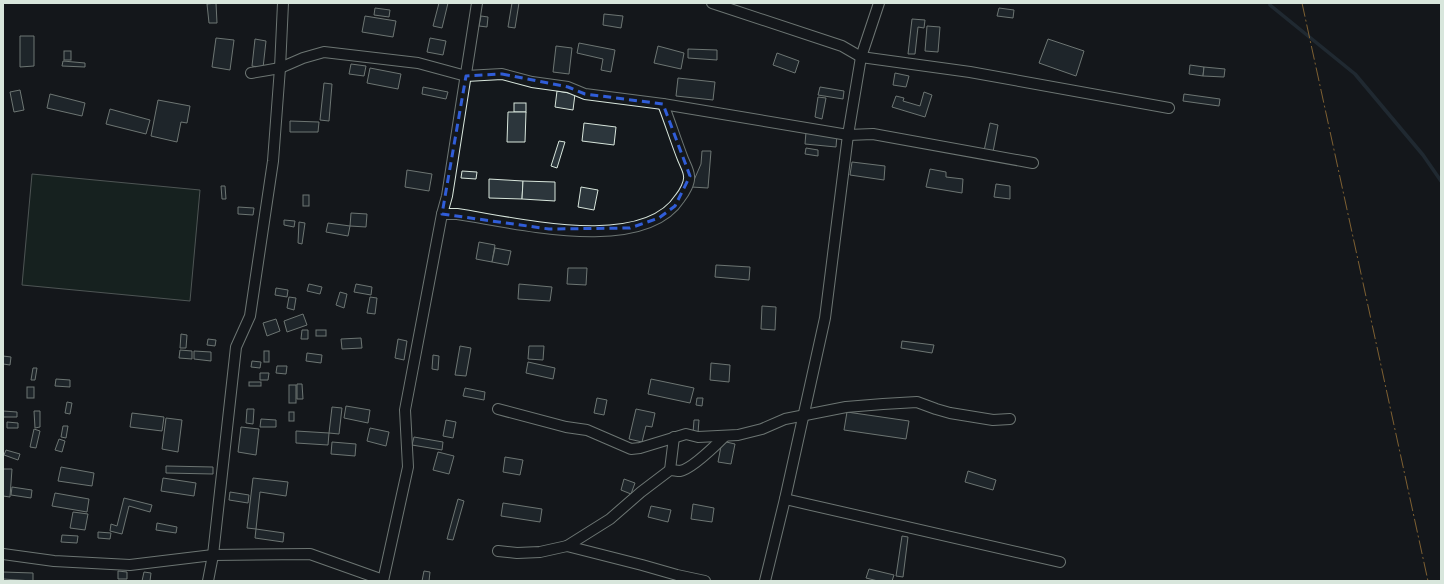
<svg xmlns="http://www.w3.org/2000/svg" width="1444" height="584" font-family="Figtree,sans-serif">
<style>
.pitch{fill:#1a2d24;stroke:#939e99}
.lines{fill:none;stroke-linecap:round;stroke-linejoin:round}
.stream{stroke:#2f3f4d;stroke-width:3.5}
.building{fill:#2c363c;stroke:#d8e6dc}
.minor-casing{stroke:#d8e6dc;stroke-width:12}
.minor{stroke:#14181c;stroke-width:10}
.power{stroke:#ffb74d;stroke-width:1;stroke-dasharray:14 3 2 3;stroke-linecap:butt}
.marked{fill:none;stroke:#305dd8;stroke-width:3;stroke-dasharray:8 5;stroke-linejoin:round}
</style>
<rect width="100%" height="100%" fill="#14181c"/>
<polygon class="pitch" points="32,174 200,190 190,301 22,285"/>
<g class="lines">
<polyline class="stream" points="1270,3 1270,5 1355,74 1423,155 1441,181"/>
</g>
<g class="building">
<polygon points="216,3 217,23 209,23 207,4"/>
<polygon points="439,3 448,3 442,28 433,26"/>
<polygon points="512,3 519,3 515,28 508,27"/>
<polygon points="375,8 390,10 389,17 374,15"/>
<polygon points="999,8 1014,10 1013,18 997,16"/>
<polygon points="604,14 623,16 621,28 603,25"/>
<polygon points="365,16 396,21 393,37 362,32"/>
<polygon points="481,16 488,17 487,27 479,26"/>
<polygon points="912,19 925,20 924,28 918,27 915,54 908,54"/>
<polygon points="927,26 940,27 938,52 925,51"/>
<polygon points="20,36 34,36 34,66 20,67"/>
<polygon points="216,38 234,40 230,70 212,67"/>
<polygon points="430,38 446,41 443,55 427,52"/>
<polygon points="255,39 266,41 263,68 252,66"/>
<polygon points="1048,39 1084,51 1076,76 1039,63"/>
<polygon points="579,43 615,50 611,72 601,70 603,59 577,53"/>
<polygon points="556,46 572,48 569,74 553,72"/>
<polygon points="658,46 684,53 681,69 654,63"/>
<polygon points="688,49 717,50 717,60 688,58"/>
<rect x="64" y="51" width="7" height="9"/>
<polygon points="777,53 799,61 795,73 773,65"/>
<polygon points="63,61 85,63 85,67 62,66"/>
<polygon points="351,64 366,66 364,76 349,74"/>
<polygon points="1190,65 1204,67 1203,76 1189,74"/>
<polygon points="1204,67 1225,69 1224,77 1203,76"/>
<polygon points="370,68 401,74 398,89 367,83"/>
<polygon points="895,73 909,76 906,87 893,85"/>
<polygon points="678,78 715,82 713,100 676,96"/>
<polygon points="324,83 332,84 329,121 320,120"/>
<polygon points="423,87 448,92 446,99 422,94"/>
<polygon points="820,87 844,91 843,99 818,95"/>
<polygon points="20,90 24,110 14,112 10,92"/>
<polygon points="557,91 575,94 573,110 555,107"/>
<polygon points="924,92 932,95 925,117 892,107 896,96 904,98 903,101 920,106"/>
<polygon points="50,94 85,103 82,116 47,108"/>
<polygon points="1184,94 1220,99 1219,106 1183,101"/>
<polygon points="818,97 826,98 822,119 815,117"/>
<polygon points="158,100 190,106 187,123 181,122 177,142 151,136"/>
<rect x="514" y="103" width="12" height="9"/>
<polygon points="110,109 150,120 146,134 106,124"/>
<polygon points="508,112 526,112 525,142 507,142"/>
<polygon points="290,121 319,122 318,132 290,132"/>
<polygon points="584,123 616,127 614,145 582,141"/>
<polygon points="990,123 998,125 993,152 984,151"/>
<polygon points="806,132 837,135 836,147 805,144"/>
<polygon points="559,141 565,142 557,168 551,166"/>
<polygon points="806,148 818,150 818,156 805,154"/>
<polygon points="702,151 711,151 708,188 691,187 701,164"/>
<polygon points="852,162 885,166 884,180 850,175"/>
<polygon points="930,169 946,172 946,177 963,179 962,193 926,187"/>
<polygon points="407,170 432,174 429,191 405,187"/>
<polygon points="462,171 477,172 476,179 461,178"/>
<polygon points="489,179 523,181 522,199 489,198"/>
<polygon points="523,181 555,182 555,201 522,199"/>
<polygon points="996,184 1010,186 1010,199 994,197"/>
<polygon points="221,186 225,186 226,199 222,199"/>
<polygon points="581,187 598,190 594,210 578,207"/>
<rect x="303" y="195" width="6" height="11"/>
<polygon points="238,207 254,208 253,215 238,214"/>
<polygon points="351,213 367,214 366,227 350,226"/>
<polygon points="284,220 295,221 294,227 284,225"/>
<polygon points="299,222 305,223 302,244 298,243"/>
<polygon points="328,223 350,226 348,236 326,232"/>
<polygon points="479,242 495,245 492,262 476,259"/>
<polygon points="495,248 511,251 508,265 492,262"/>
<polygon points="716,265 750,267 749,280 715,277"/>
<polygon points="568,268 587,268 586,285 567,284"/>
<polygon points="309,284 322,287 320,294 307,291"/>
<polygon points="356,284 372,287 371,295 354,292"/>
<polygon points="519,284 552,287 550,301 518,299"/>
<polygon points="276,288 288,290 287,297 275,295"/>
<polygon points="340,292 347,294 344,308 336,305"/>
<polygon points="289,297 296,298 294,310 287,308"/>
<polygon points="370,297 377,298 375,314 367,313"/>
<polygon points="762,306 776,307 775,330 761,329"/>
<polygon points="303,314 307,325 287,332 284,321"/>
<polygon points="276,319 280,331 267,336 263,323"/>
<polygon points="302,330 308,330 308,339 301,339"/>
<rect x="316" y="330" width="10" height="6"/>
<polygon points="181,334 187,335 186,348 180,348"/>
<polygon points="361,338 362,348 342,349 341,339"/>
<polygon points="208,339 216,340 215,346 207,345"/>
<polygon points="398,339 407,341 404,360 395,358"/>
<polygon points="902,341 934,345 932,353 901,348"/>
<polygon points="460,346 471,348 466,376 455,375"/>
<polygon points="529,346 544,346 543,360 528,359"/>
<polygon points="180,350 192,351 192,359 179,358"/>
<polygon points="194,351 211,352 211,361 194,359"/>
<rect x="264" y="351" width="5" height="11"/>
<polygon points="307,353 322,355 321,363 306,361"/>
<polygon points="433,355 439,356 438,370 432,369"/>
<polygon points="3,356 11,357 10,365 3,364"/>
<polygon points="252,361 261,362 260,368 251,367"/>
<polygon points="528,362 555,368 553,379 526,373"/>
<polygon points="711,363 730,365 729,382 710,380"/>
<polygon points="277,366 287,366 286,374 276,373"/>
<polygon points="33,368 37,368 35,380 31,380"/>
<polygon points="260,373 269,373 268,380 260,380"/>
<polygon points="56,379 70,380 70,387 55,386"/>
<polygon points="651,379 694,388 690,403 648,394"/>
<rect x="249" y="382" width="12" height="4"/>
<polygon points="297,384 302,384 303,399 297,399"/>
<rect x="289" y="385" width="7" height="18"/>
<rect x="27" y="387" width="7" height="11"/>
<polygon points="465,388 485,392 484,400 463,396"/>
<polygon points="597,398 607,400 604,415 594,413"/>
<polygon points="697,398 703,398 702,406 696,405"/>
<polygon points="67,402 72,403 70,414 65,413"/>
<polygon points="346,406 370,410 368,423 344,418"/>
<polygon points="332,407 342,408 339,434 329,433"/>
<polygon points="247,409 254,409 253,424 246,423"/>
<polygon points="636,409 655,413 652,427 646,426 642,442 629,439"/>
<polygon points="3,411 17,412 17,417 3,417"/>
<polygon points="34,411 40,411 40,427 35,428"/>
<rect x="289" y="412" width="5" height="9"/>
<polygon points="847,412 909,421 906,439 844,430"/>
<polygon points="132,413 164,417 162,431 130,427"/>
<polygon points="166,418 182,420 178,452 162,449"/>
<polygon points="261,419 276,420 276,427 260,427"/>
<polygon points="446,420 456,422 453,438 443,436"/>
<polygon points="694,420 699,420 698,433 693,433"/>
<polygon points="7,422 18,423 18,428 7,428"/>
<polygon points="63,426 68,426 66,438 61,437"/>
<polygon points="241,427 259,429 256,455 238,452"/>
<polygon points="370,428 389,432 386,446 367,441"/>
<polygon points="34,429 40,431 36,448 30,447"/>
<polygon points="296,431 329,433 328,445 296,443"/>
<polygon points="414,437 443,442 442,450 412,445"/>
<polygon points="59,439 65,441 62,452 55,450"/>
<polygon points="722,441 735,444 731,464 718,462"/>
<polygon points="332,442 356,444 355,456 331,454"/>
<polygon points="6,450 20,454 18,460 4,455"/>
<polygon points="438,452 454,456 449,474 433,470"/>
<polygon points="505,457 523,460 520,475 503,472"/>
<polygon points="166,466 213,467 213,474 166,473"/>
<polygon points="61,467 94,473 92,486 58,481"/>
<polygon points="3,469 12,469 10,497 3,496"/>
<polygon points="968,471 996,480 993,490 965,482"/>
<polygon points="163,478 196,483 194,496 161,491"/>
<polygon points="253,478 288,482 286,496 260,492 256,529 247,528"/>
<polygon points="624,479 635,483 631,494 621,490"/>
<polygon points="12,487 32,490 31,498 11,495"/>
<polygon points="230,492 249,495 248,503 229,500"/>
<polygon points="55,493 89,499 87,512 52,506"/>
<polygon points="124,498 152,505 150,512 129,506 122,534 110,531 111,524 117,526"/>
<polygon points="458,499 464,501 453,540 447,539"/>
<polygon points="503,503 542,509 540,522 501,516"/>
<polygon points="693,504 714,508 712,522 691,519"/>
<polygon points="651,506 671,510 668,522 648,517"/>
<polygon points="73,512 88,514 85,530 70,528"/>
<polygon points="157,523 177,527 176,533 156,530"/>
<polygon points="256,529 284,533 283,542 255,538"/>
<polygon points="98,532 111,533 110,539 98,538"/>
<polygon points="62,535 78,536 77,543 61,542"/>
<polygon points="902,536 908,537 903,577 896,576"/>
<polygon points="869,569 894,575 892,581 878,581 866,578"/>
<polygon points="118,571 127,572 127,579 118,579"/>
<polygon points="424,571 430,572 429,581 422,581"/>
<polygon points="3,572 33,573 33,581 3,579"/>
<polygon points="144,572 151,573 150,581 142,581"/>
</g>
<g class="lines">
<g class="minor-casing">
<g id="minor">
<polyline points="712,3 842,46 861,57 970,72 1169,108"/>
<polyline points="251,73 280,68 303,58 324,52 418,63 466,76 502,74 532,82 568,87 585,94 663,104 848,135 873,134 1033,163"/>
<path d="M442,214H457C513,222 643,256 680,198C684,193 690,183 689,176C689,171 685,164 683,159C676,141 670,122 663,104"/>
<polyline points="498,409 566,427 587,430 631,449 640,448 686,434 698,437 738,435 762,429 785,419 846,407 883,404 917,402 936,409 950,413 993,420 1010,419"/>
<polyline points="670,470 674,437"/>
<polyline points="785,499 1060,562"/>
<path d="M567,546L610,519L641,492L670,470C673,470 677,471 680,471C692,469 716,445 725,436"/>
<polyline points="498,551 517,553 540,552 567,546 642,565 677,575 705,581"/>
<polyline points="3,554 54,561 130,565 213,555 310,554 383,580"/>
<polyline points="208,581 213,555 236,347 250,316 273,161 280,68 283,3"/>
<polyline points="383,581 408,467 405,410 442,214 447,196 477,3"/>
<polyline points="765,581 785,499 825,318 848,135 861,57 879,3"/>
</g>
</g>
<use href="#minor" class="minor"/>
<polyline class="power" points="1302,3 1428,581"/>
</g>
<path d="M0 0H1444V584H0ZM502,74L568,87L585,94L663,104L690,176L675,206L659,218L630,228L549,229L442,214L466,76Z" fill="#14181c" fill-opacity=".55" fill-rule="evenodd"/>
<path class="marked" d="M502,74L568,87L585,94L663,104L690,176L675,206L659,218L630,228L549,229L442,214L466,76Z"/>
<rect width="1444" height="584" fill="none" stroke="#d8e6dc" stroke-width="8"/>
</svg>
